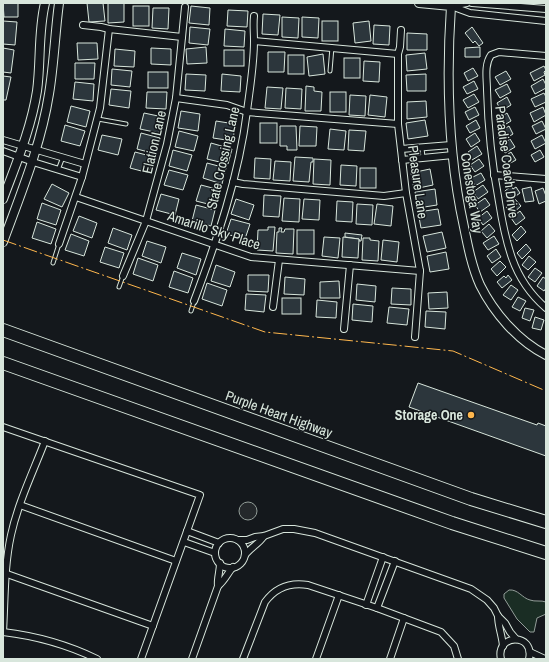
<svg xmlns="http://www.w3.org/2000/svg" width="549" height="662" font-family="'Archivo Narrow',sans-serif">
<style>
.green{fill:#1a2d24;stroke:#939e99}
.parking{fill:#24282b;stroke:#939e99}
.building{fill:#2c363c;stroke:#d8e6dc}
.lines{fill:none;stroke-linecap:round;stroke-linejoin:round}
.service-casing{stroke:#d8e6dc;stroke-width:5}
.minor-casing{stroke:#d8e6dc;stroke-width:8}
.tertiary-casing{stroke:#d8e6dc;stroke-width:10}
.motorway-casing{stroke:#d8e6dc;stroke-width:14}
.service{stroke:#14181c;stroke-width:3}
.minor{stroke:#14181c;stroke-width:6}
.tertiary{stroke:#14181c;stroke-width:8}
.motorway{stroke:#14181c;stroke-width:12}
.power{stroke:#ffb74d;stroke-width:1;stroke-dasharray:14 3 2 3;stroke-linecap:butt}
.poi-dot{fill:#ffb74d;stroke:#14181c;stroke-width:1.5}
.labels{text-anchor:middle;stroke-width:3;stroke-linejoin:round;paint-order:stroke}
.street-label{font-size:14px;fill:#d8e6dc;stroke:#14181c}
.poi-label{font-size:14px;font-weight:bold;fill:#d8e6dc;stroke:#14181c;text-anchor:end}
</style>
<rect width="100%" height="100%" fill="#14181c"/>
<path class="green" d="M509,590C518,589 522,598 530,600C535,602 541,600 546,602V614L537,618L534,632H530L517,619L504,598V594Z"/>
<circle class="parking" cx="248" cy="511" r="9"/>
<g class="building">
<polygon points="3,3 18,3 18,17 4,17"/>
<polygon points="87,3 103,3 105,21 89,22"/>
<polygon points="108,3 124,3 124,22 108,23"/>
<rect x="133" y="6" width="16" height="20"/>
<polygon points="191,6 210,8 209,25 189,23"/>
<polygon points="153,8 169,8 168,29 152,28"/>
<polygon points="228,10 248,11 247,27 227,26"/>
<polygon points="263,14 280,15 278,35 262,34"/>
<polygon points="282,17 299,18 298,38 282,37"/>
<polygon points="302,17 319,18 318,38 302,37"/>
<polygon points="3,21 17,22 15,45 3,44"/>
<rect x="322" y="21" width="16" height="20"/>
<polygon points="369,21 371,41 355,43 353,23"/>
<polygon points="374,25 390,26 389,45 373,44"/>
<polygon points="190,27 210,29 208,45 189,43"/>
<polygon points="472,27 483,43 479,46 475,41 473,43 465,33"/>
<polygon points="225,29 245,31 244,47 224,46"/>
<polygon points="407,33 427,34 427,50 407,50"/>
<polygon points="77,43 97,43 98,59 78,60"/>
<polygon points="206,47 207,63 187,64 186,49"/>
<polygon points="480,47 480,57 465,57 465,48"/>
<polygon points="3,48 14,50 11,73 3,72"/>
<polygon points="151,48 171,49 171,65 151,64"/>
<polygon points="115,49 135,51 134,67 114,66"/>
<rect x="224" y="50" width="20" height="16"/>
<polygon points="268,52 285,52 284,72 268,72"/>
<polygon points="425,53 427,69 407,71 406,55"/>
<polygon points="323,54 325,74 309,76 307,57"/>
<rect x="288" y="55" width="16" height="19"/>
<rect x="344" y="58" width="16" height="20"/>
<polygon points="364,61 380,62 379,82 363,81"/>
<polygon points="75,63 95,63 94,79 75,79"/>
<polygon points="544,66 546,70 544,72 545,75 534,81 530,73"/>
<polygon points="473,68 478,76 468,81 464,73"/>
<polygon points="112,69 132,71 130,87 111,85"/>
<polygon points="506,71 511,79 500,85 495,77"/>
<rect x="148" y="72" width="20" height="16"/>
<polygon points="186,74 206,75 205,91 185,90"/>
<polygon points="222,74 241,76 240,92 221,91"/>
<polygon points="426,74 426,91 407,91 406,75"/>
<polygon points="3,76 11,77 6,100 3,100"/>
<polygon points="543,79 546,85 546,88 535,94 531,86"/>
<polygon points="474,81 478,89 467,94 463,87"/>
<polygon points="75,82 94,84 93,101 73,99"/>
<polygon points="507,84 511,92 500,98 495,90"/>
<polygon points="306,86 314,87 314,91 322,92 321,111 305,111"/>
<polygon points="267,87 283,88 281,109 265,108"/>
<polygon points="286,88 302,89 301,109 285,108"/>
<polygon points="111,89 131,91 129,108 109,105"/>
<polygon points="147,92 167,92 166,109 146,108"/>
<rect x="330" y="92" width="16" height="20"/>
<polygon points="544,93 546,97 546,102 535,107 531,99"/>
<polygon points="474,94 479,102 468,108 463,100"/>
<polygon points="350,95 366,96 365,116 349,115"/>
<polygon points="370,95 387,97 385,117 368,115"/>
<polygon points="507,97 511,105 501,111 497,103"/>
<polygon points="426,101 427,117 407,119 407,102"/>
<polygon points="71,106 90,111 86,127 67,122"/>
<polygon points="475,107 479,115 469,120 465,112"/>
<polygon points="543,107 546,115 534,122 530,113"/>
<polygon points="181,111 200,114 198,131 178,128"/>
<polygon points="144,113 163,117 159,133 140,129"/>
<polygon points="507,113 511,121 501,127 497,119"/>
<polygon points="425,120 428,136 408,139 406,123"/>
<polygon points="476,120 480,128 470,133 466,126"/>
<polygon points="216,121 235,124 233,141 213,138"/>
<polygon points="542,121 546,129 536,134 532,126"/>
<rect x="260" y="123" width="17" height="20"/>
<polygon points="65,125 85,131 80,146 61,141"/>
<polygon points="280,126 296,126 297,150 287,150 287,146 280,146"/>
<polygon points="300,126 317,127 316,146 299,146"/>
<polygon points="509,126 513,134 500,142 498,137 500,136 498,133"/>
<polygon points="330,129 346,131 344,150 328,149"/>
<polygon points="349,130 366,131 364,151 348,150"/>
<polygon points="179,131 198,136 194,151 175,147"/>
<polygon points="141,133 160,138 156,154 137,149"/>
<polygon points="475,133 480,141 471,147 466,139"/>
<polygon points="102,135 122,139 118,155 98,150"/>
<polygon points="542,135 546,143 535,149 531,141"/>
<polygon points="510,139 515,147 505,153 500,146"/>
<polygon points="211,143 232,149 228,164 207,159"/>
<polygon points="477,146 482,154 472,160 468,152"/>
<polygon points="173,150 192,155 187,171 169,166"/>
<polygon points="540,150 544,157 535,162 531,155"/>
<polygon points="135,152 154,157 149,173 130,168"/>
<polygon points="511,152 516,160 505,166 501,159"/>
<polygon points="295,157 313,158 313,162 311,162 309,182 293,181"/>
<polygon points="255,158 271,159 270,179 254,178"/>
<polygon points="314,159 331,160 330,185 313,184"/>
<polygon points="479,159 484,166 475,172 470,165"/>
<polygon points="275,161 291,162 290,181 273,180"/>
<polygon points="207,163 226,168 222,184 203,178"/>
<polygon points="341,165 357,166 356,186 340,185"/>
<rect x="360" y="168" width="16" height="20"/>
<polygon points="430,169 433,185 414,189 411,173"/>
<polygon points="169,170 188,175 183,190 164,185"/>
<polygon points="481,173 485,180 475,186 471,178"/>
<polygon points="52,184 69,193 62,207 44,199"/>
<polygon points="201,185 220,190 216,206 196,201"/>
<polygon points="483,185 488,192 478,199 473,192"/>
<polygon points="511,186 513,189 516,187 520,193 509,201 505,196 507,195 505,191"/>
<polygon points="531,187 534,201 525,202 522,189"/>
<polygon points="543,188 546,196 546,201 539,204 535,191"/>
<polygon points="435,189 437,205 418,208 415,192"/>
<polygon points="161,194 179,199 175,215 156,210"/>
<polygon points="264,195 281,196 279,217 263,216"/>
<polygon points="284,198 300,199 299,222 282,221"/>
<polygon points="485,198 490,205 480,212 475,205"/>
<polygon points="236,199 254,205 249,220 231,214"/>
<polygon points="304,199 320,200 319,220 302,219"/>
<polygon points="515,199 521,206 512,214 506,207"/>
<polygon points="337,201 353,202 352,222 336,221"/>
<polygon points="42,203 61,210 56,225 37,219"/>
<polygon points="357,204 373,205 372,225 356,224"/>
<polygon points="377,204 393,206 391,226 374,224"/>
<polygon points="196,205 215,210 211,226 192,221"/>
<polygon points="438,209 441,225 421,228 418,212"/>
<polygon points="487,211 492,218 483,225 478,218"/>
<polygon points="520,211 525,218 516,225 511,218"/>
<polygon points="79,216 97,223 92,238 73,231"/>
<polygon points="231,219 250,224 245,239 226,234"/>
<polygon points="37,222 56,229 51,244 32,238"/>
<polygon points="489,224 495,231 487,238 481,231"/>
<polygon points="521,226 526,232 517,241 512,235"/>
<polygon points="268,227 275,227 273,251 257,250 258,230 268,230"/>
<polygon points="113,228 132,235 127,250 108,243"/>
<polygon points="279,228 282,228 281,232 284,232 285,229 294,229 293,254 276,253 277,232 279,232"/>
<rect x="297" y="230" width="17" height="24"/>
<polygon points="442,232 446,248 427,252 423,236"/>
<polygon points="345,233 362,235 361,241 359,241 359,239 345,237"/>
<polygon points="71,234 89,241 84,256 65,250"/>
<polygon points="494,236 499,244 488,250 483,243"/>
<polygon points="324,237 340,238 338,258 322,256"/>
<polygon points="343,237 359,239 358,258 342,257"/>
<polygon points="363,238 370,238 370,240 379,241 378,261 362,260"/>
<polygon points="383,240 399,242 397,262 381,260"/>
<polygon points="147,241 166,247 161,263 142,256"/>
<polygon points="526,244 531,250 522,259 517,253"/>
<polygon points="105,247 124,253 119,268 100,262"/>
<polygon points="496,249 501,257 492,263 487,256"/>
<polygon points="446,252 449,269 430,272 427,256"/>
<polygon points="182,253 201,259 196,275 177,268"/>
<polygon points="529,256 536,262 528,270 522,265"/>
<polygon points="138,258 158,265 153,281 133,274"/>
<polygon points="500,261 506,267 497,276 491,269"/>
<polygon points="216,265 235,272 230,287 211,281"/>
<polygon points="535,268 542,273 535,282 528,277"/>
<polygon points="174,271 193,278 188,293 169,287"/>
<polygon points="248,275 269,275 268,292 248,291"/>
<polygon points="508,275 512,280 502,288 497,282 504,276 506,278"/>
<polygon points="285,277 305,279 304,295 284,294"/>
<polygon points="543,277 546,279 546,288 544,291 537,286"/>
<polygon points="339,281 340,298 320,298 320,282"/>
<polygon points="207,283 227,290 222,306 202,299"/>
<polygon points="357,284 376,286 375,302 356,300"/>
<polygon points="511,285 518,290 511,300 503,295"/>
<polygon points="392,288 411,289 411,305 391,304"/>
<polygon points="447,292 448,308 429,309 428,293"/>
<polygon points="246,294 266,295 264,312 245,310"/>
<polygon points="518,297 526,301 520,311 512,307"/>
<rect x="282" y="298" width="19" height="16"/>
<polygon points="317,300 337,302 336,318 316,317"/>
<polygon points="353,304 373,306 372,322 352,320"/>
<polygon points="389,307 409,309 407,325 387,323"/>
<polygon points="525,308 534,310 530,321 522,318"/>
<polygon points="426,311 446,312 445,329 425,327"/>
<polygon points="535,317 544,320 541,330 532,328"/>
<polygon points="418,383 537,425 538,423 546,426 546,456 409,407"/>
</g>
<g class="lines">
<g class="service-casing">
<g id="service">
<polyline points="330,71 332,47"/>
<polyline points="98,119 126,124"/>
<polyline points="422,148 423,158"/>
<polyline points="58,170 63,157"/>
<polyline points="53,263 59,244"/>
<polyline points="119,287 123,276"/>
<polyline points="191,311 194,302"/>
</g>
</g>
<g class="minor-casing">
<g id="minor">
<polyline points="472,3 546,9"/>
<polyline points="451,6 470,13 546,21"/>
<polyline points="451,6 467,3"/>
<polyline points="83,25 101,27 109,29 182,37"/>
<polyline points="401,30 400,47 398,54 398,124 406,193 420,271 415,337"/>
<polyline points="254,41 398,54"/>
<path d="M546,56L499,52L491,55C484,65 487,79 487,90C488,128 492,165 499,202C502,221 506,241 512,258C519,278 531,295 546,308"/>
<polyline points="176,98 227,105 247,112 258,113 398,124"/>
<polyline points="3,140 85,164"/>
<polyline points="401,149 451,145"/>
<polyline points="3,151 33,162 82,177"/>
<polyline points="402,160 453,155"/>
<polyline points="494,175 546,179"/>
<polyline points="233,182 243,184 384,196 406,193"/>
<polyline points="76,197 251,257 420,271"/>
<polyline points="59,244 82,177 100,108 109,29"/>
<polyline points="123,276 146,221 167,144 176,98 185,7"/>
<path d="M194,301C217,240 239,176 247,111C250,88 254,64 254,41C254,32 253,25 254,16"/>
<polyline points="273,307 279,260"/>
<polyline points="344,329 350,265"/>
<polyline points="3,427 200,495 141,659"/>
<polyline points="20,505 176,561"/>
<polyline points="187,531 219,543"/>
<circle cx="230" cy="553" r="15"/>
<polyline points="238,540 247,540 255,537 264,536 283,529 294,529 315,533 471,589 487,600 494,608 498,616 505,623 510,632 516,639"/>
<polyline points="184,542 215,553"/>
<path d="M245,555C251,547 259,544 264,536"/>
<polyline points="7,574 153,626"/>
<path d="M218,586C217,578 220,572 220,563"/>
<polyline points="366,605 383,557"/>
<polyline points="377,608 395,561"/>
<path d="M498,616C498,626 502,635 503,646"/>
<path d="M3,632C5,600 4,567 11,535C18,503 33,472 45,441"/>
<path d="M3,632C37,636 66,644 97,659"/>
<polyline points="530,652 545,659"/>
<path d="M192,659L218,586C225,580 227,574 233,567"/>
<path d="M243,659L265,602C276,587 290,582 308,585L377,608L441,632L454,646L458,659"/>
<polyline points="316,659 339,595"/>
<polyline points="390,659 404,618"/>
<path d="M501,659C495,634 535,632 529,659"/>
</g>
</g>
<g class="tertiary-casing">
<g id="tertiary">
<path d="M419,3L451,6C446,80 448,154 464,227C468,247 472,267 480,285C494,313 518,341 546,355"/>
<path d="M3,199C16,164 31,129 37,91C41,62 38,32 45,3"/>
<path d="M3,242C21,193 41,145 49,94C54,64 55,33 59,3"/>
</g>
</g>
<g class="motorway-casing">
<g id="motorway">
<polyline points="3,330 471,499 546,522"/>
<polyline points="3,363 452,523 546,553"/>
</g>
</g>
<use href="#service" class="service"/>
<use href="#minor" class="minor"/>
<use href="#tertiary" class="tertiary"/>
<use href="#motorway" class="motorway"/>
<polyline class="power" points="3,240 265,332 453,351 546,391"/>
</g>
<circle class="poi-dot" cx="471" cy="415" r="4"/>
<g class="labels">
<g class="street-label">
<text transform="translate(154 142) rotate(-77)" y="5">Elation Lane</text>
<text transform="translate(223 158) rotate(-77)" y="5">State Crossing Lane</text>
<text transform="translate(507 162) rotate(83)" y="5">Paradise Coach Drive</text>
<text transform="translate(418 182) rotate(82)" y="5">Pleasure Lane</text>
<text transform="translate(472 193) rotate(81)" y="5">Conestoga Way</text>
<text transform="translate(214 230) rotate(18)" y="5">Amarillo Sky Place</text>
<text transform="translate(279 414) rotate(20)" y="5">Purple Heart Highway</text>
</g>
<g class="poi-label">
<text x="463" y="420">Storage One</text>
</g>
</g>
<rect width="549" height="662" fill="none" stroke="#d8e6dc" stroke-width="8"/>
</svg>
